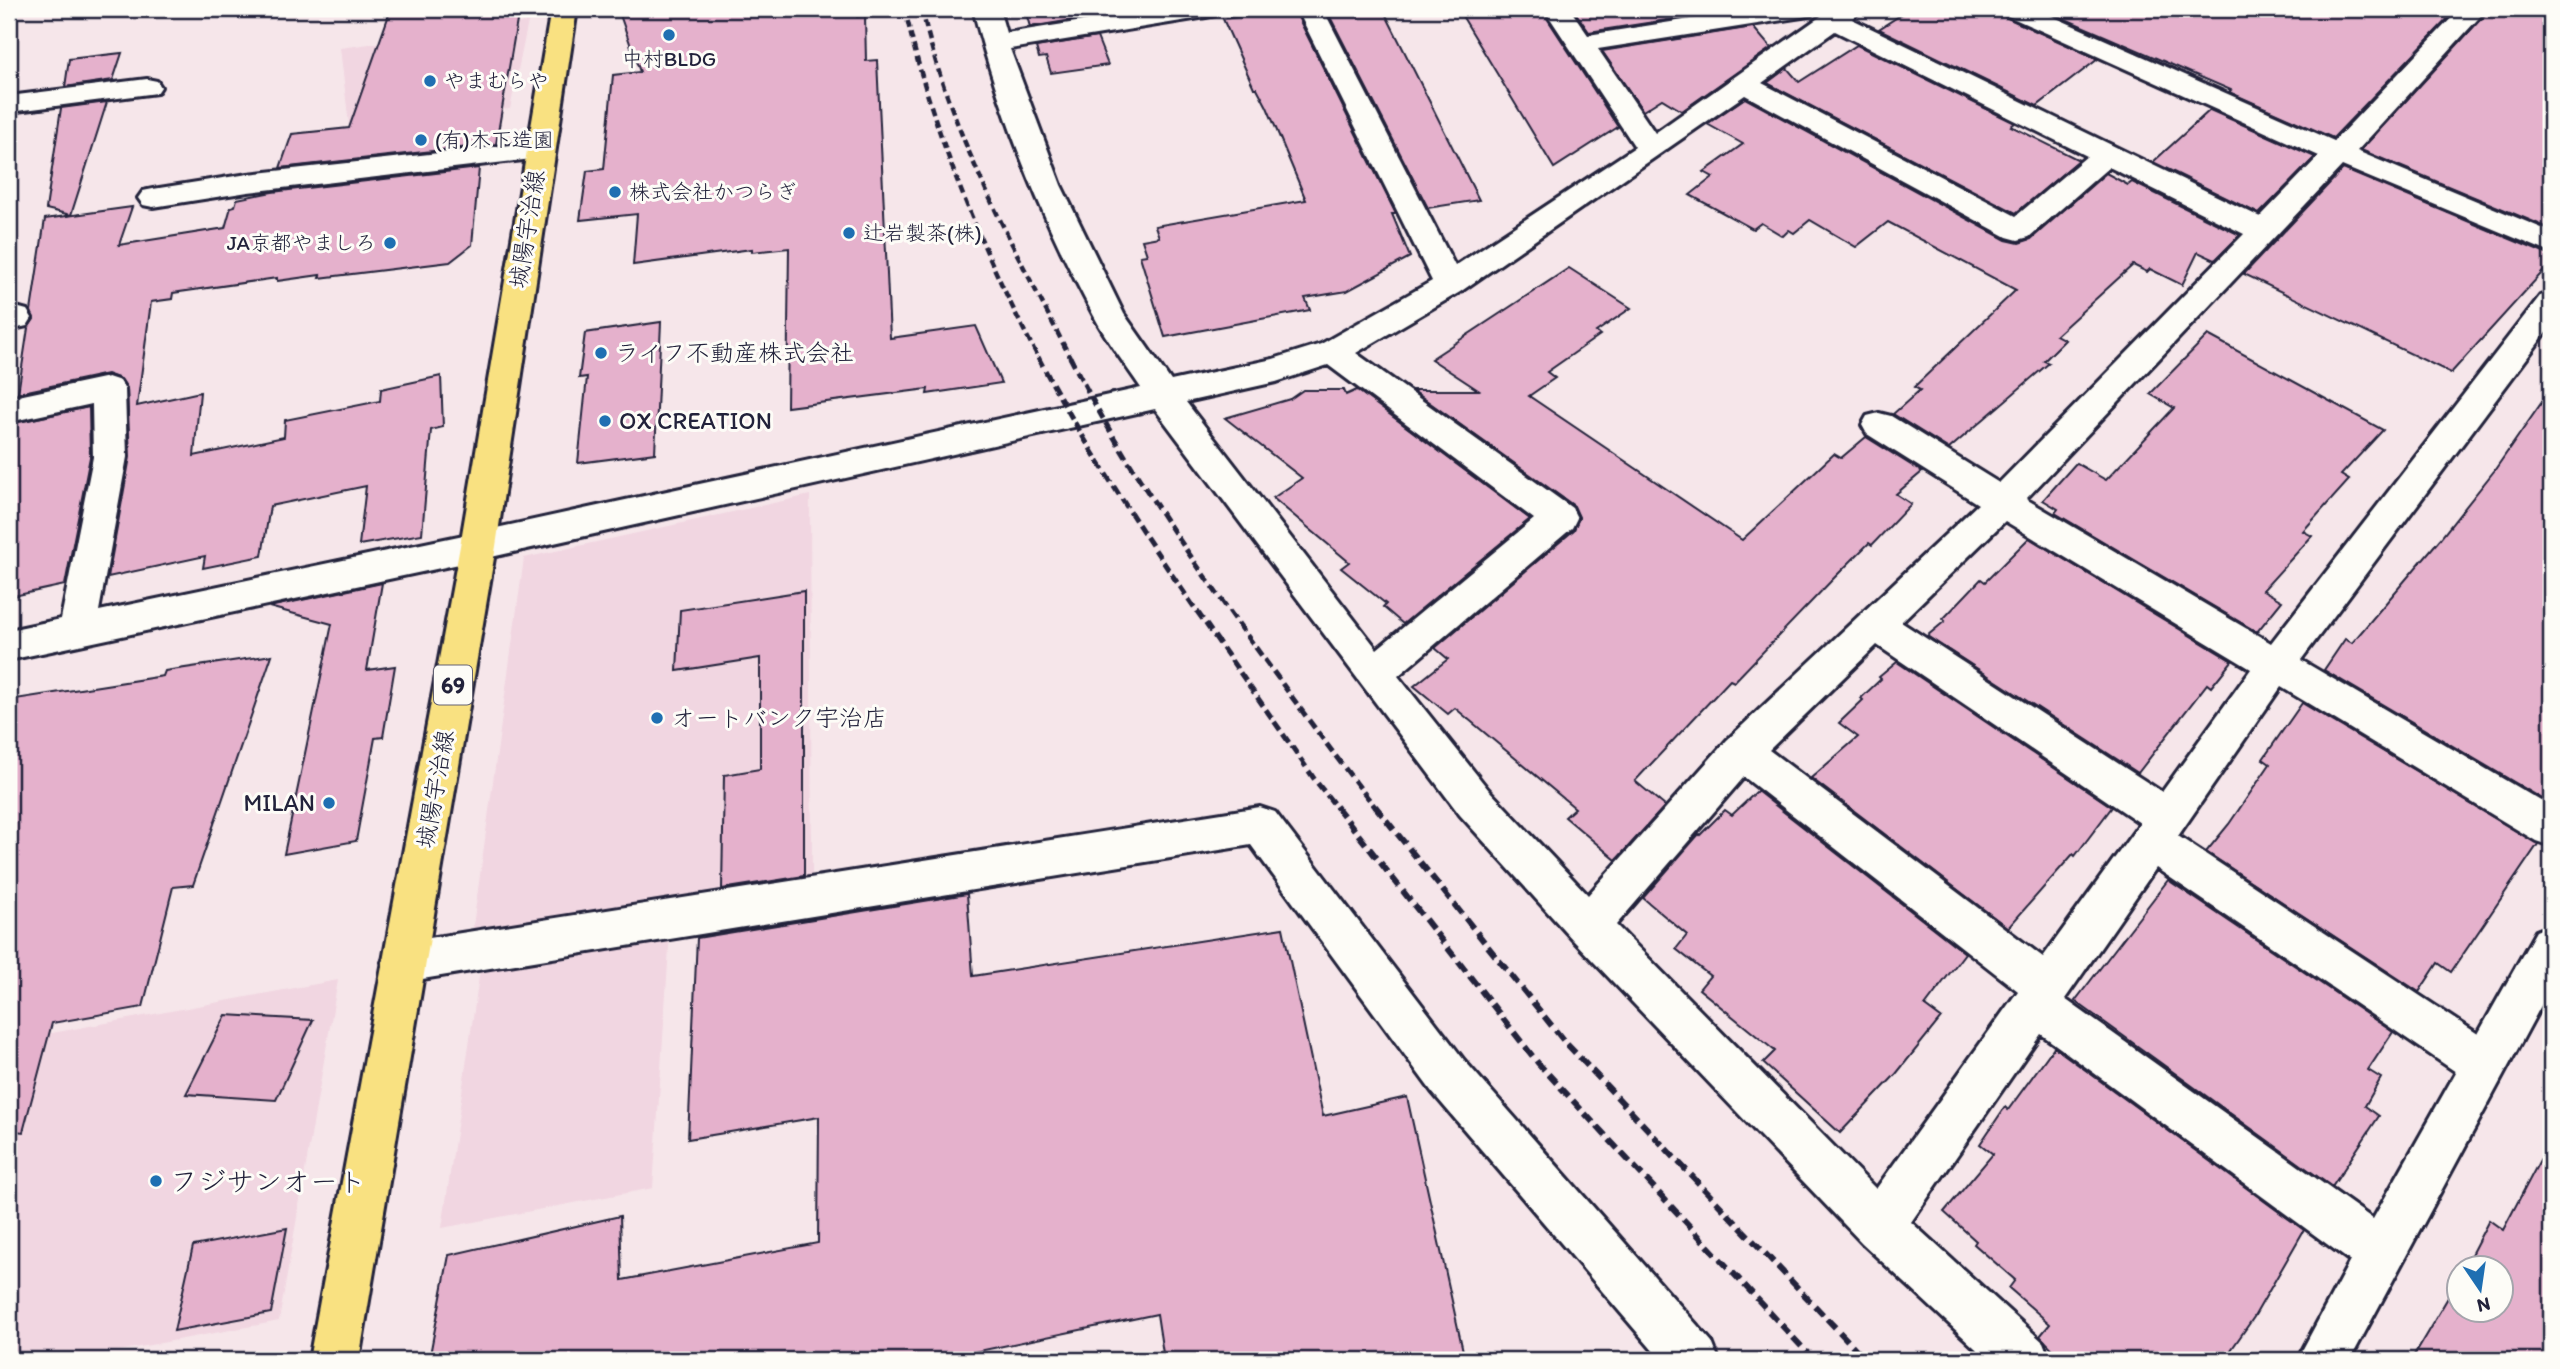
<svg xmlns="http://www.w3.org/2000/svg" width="2560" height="1369" font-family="Itim,'Klee One',sans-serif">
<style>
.built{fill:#f1d6e1}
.building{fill:#e5b1cc;stroke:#22223b;stroke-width:2}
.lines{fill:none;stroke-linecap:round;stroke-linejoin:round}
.minor-casing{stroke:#22223b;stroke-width:6}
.major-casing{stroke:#22223b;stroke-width:6}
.minor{fill:#fdfcf7;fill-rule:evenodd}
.major{fill:#f9e181;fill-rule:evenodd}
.rail-far2{stroke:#22223b;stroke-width:4.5;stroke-dasharray:8 4.5;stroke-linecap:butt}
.rail-far1{stroke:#22223b;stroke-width:5;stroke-dasharray:10 5;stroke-linecap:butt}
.rail{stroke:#22223b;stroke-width:6;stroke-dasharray:12 6;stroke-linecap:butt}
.poi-dot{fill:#1f6fb2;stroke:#fdfcf7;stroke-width:2.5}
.labels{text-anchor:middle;stroke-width:6;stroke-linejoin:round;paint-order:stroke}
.far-poi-label{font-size:21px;fill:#22223b;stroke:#fdfcf7;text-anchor:start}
.shield{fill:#fdfcf7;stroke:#646373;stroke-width:2}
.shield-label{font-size:23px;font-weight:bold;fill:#22223b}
.street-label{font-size:24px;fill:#22223b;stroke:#fdfcf7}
.poi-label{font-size:24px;fill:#22223b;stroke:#fdfcf7;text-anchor:start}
.near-poi-label{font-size:28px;fill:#22223b;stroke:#fdfcf7;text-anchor:start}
</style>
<rect width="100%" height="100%" fill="#f6e6ea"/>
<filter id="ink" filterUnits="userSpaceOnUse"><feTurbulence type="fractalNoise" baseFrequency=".0143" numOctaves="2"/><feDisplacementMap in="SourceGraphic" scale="14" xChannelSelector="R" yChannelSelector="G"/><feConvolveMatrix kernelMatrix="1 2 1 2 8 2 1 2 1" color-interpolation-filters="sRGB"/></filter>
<g filter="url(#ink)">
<g class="built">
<polygon points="528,22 510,109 349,125 340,48"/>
<polygon points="810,495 812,878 472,933 524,558"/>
<polygon points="670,933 653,1188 442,1228 481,963"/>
<polygon points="338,980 279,1321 70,1360 9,1360 9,1041"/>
</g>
<g class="building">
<polygon points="391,9 519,9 496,144 280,168 292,134 349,128"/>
<polygon points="652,9 856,9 857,17 865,16 866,61 877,60 890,338 976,326 1001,383 927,394 928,389 787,407 789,248 752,252 752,249 633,265 637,214 580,220 587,171 604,169 613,75 640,72 619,12"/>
<polygon points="1025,9 1087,9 1090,17 1030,27"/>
<polygon points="1294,9 1396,214 1392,214 1410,257 1347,291 1305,298 1310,310 1165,337 1140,256 1147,255 1142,240 1159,237 1155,226 1306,200 1267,107 1257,88 1254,88 1223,19"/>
<polygon points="1326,9 1383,9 1479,200 1428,208"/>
<polygon points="1458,9 1541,9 1618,127 1554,168"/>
<polygon points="1573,9 1738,9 1589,32"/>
<polygon points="1910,9 1999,9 2005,17 2098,59 2037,106 1879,29"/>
<polygon points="2042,9 2457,9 2333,138 2229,92 2231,90"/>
<polygon points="2490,9 2551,9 2551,229 2361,150"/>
<polygon points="1753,27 1771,48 1682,111 1662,99 1643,111 1602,51"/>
<polygon points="1097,37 1108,65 1051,73 1046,57 1039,58 1036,47"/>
<polygon points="1857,45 2015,123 2011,126 2079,160 2016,213 1767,83 1787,68 1799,82"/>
<polygon points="122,53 113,80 65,87 69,59"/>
<polygon points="1745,98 2006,240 2019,243 2031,239 2106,173 2128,185 2132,182 2240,235 2215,260 2198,252 2182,285 2150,269 2147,272 2133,265 2056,335 2065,340 2044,361 2049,363 1949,449 1893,414 1920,390 1914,387 2016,290 1888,222 1856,247 1810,220 1794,233 1789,230 1783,236 1761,223 1753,229 1690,195 1713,177 1704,172 1743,144 1707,124"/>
<polygon points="107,102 71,215 46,209 61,108"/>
<polygon points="2210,110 2315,157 2259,214 2153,162"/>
<polygon points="479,168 472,245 450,262 319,278 320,275 277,281 277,278 173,293 172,299 151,302 137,406 200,392 194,456 284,437 285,420 380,401 381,389 441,376 443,427 431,430 422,534 359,545 366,486 270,506 262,556 203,568 205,556 108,577 130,457 127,388 121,379 107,374 18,393 28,328 34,319 31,311 45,219 132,207 119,245 225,228 231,207 235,206 237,199 272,192"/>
<polygon points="2343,169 2551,256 2551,263 2451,373 2244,274"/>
<polygon points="1569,268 1631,308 1596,332 1600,335 1547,372 1555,378 1529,396 1742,540 1834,454 1841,458 1866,437 1922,472 1896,494 1911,504 1872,545 1869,543 1835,577 1734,682 1730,680 1635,781 1665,806 1616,860 1565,817 1575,808 1455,708 1448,714 1414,686 1448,659 1435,648 1574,530 1579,517 1574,506 1412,390 1478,390 1431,359"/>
<polygon points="661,322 655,453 578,463 587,377 579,378 585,333"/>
<polygon points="2208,335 2383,430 2341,475 2349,480 2303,531 2312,536 2263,590 2282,601 2257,632 2055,513 2058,509 2043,500 2076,463 2106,480 2174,408 2150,394"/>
<polygon points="2551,389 2551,804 2324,670 2345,639 2352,643 2440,539 2494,471"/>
<polygon points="1303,390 1344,390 1346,395 1357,390 1530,519 1403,624 1383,607 1386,604 1341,568 1349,562 1273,498 1302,478 1225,418 1290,399"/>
<polygon points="89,407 90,457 65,585 9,597 9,424"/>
<polygon points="2029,538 2232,661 2211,687 2207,684 2138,773 1927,636 1945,621 1943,619 1981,579 1985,582"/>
<polygon points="382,583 367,670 395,666 383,737 375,738 356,841 284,854 332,624 269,607"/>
<polygon points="804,591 804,876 722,889 724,775 760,769 760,658 677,671 680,610"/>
<polygon points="272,655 193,885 173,887 143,1007 52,1023 23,1132 9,1130 9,700 163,676 165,671"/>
<polygon points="1897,662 2112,807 2075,856 2073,854 2008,928 1811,778 1858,737 1839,723 1863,700 1861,698 1881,679 1879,677"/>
<polygon points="2302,703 2538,844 2451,972 2438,963 2419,992 2206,852 2229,824 2270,764 2263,759"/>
<polygon points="1757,791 1965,953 1925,1006 1941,1018 1896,1074 1840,1133 1763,1063 1775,1051 1699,989 1710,976 1676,949 1687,935 1643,898 1699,834 1700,835 1725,810 1732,815"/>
<polygon points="2168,880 2393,1032 2368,1070 2381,1078 2365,1106 2379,1116 2332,1187 2075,1001"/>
<polygon points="967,894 973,976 1283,928 1323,1116 1407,1097 1465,1360 1164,1360 1157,1314 936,1360 429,1360 449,1255 620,1216 622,1280 818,1243 819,1117 688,1139 697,938"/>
<polygon points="226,1015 313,1020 276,1100 186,1094"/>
<polygon points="2054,1047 2304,1230 2254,1317 2224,1360 2063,1360 2040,1336 2050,1324 2009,1288 2015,1280 1974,1244 1976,1241 1944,1212 1993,1154 1980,1144 2005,1107 2008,1110"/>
<polygon points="2551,1139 2551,1360 2411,1360 2459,1279 2459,1310 2501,1310 2501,1268 2464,1268 2489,1220 2503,1230"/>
<polygon points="287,1228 271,1313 174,1331 193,1246"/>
</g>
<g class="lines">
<g class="minor-casing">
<g id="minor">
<polygon points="551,9 578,9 574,15 564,17 555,15"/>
<path d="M973,9H999L1006,33L1159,9H1219L1215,15L1206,17L1010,49L1061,185L1124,314L1171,381L1273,359L1321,344L1432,281L1297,9H1323L1455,266L1635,147L1544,9H1570L1588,35L1754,9H1815L1811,15L1802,17L1598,49L1655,133L1831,9H1861L1852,19L2260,217L2319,156L2006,15L2002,9H2036L2334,141L2460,9H2487L2357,151L2551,232V253L2342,166L2026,499L2271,643L2540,296L2551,293V326L2301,660L2551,807V846L2536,841L2281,687L2178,836L2478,1034L2536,931L2551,925V987L2350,1360H2297L2350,1261L2041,1034L1911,1222L2043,1342L2050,1360H1988L1862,1243L1573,940L1460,815L1155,409L478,560L9,660V630L61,619L93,457L92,404L9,422V398L108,377L120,381L125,389L127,457L99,611L478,532L1141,388C1125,364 1107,341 1094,316C1042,220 1000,115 973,9ZM1835,31L2087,156L2016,216L1762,83ZM1745,95L2007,237L2018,240L2029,237L2109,167L2244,234L1999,483L1891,416L1879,413L1867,416L1862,425L1867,434L1978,504L1727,740L1588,895L1488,789L1398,676L1572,528L1577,518L1572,508L1356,353L1460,292ZM1328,365L1534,519L1377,649L1186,402L1276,382ZM2005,521L2251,669L2162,792L1901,622ZM1877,645L2140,823L2043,957L1769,750ZM1744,777L2018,991L1876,1189L1616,925ZM2156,868L2456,1072L2373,1219L2065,999Z"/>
<polygon points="147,79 157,81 161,87 157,93 9,112 9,96"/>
<polygon points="539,142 549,145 553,151 549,157 248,192 153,207 143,205 138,198 143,191 153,189 248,174"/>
<polygon points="16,307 27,310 32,318 27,326 9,330 9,308"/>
<polygon points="1260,807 1275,812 1464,1060 1712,1342 1719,1360 1661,1360 1432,1092 1251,845 404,982 389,976 382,962 389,948 404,942"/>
</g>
</g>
<g class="major-casing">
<polygon id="major" points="551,9 577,9 496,546 359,1360 309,1360 460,546"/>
</g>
<use href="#minor" class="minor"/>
<use href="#major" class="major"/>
<g class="rail-far2">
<path d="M905,9C930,126 983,254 1039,359"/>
<path d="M922,9C949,133 1014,247 1071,359"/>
</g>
<g class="rail-far1">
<path d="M1038,357C1117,506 1220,642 1315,780L1337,808"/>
<path d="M1070,357C1120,457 1183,547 1248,637C1290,694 1331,752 1376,808"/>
</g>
<g class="rail">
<polyline points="1336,806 1538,1063 1814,1360"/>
<polyline points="1375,806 1564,1041 1866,1360"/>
</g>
</g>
</g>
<g class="poi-dot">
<circle cx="669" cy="35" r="7"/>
<circle cx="430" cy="81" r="7"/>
<circle cx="421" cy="140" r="7"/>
<circle cx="615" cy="192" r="7"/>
<circle cx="849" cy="233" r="7"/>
<circle cx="390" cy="243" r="7"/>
<circle cx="601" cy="353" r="7"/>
<circle cx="605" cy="421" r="7"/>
<circle cx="657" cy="718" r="7"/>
<circle cx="329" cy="803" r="7"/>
<circle cx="156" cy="1181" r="7"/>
</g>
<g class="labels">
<g class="far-poi-label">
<text x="669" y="66" text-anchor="middle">中村BLDG</text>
<text x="444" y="88">やまむらや</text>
<text x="435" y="147">(有)木下造園</text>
<text x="629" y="199">株式会社かつらぎ</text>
<text x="863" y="240">辻岩製茶(株)</text>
<text x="376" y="250" text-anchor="end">JA京都やましろ</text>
</g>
<rect class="shield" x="434" y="665.5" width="38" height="39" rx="5"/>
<g class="shield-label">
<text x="453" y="693">69</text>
</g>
<g class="street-label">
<text transform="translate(527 229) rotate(-81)" y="8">城陽宇治線</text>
<text transform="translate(435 789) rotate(-80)" y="8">城陽宇治線</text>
</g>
<g class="poi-label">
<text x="615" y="361">ライフ不動産株式会社</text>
<text x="619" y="429">OX CREATION</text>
<text x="671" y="726">オートバンク宇治店</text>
<text x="315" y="811" text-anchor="end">MILAN</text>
</g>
<g class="near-poi-label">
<text x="170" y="1191">フジサンオート</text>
</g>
</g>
<rect width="2560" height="1369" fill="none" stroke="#fdfcf7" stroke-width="35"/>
<rect x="18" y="18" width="2525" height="1334" fill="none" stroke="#22223b" stroke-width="2.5" filter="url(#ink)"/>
<g transform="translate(2480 1289) rotate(167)"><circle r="33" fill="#fdfcf7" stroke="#a5a5ac" stroke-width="2"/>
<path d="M0-5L12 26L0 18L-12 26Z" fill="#1f6fb2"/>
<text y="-10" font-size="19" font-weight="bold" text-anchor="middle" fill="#22223b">N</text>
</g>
</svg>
